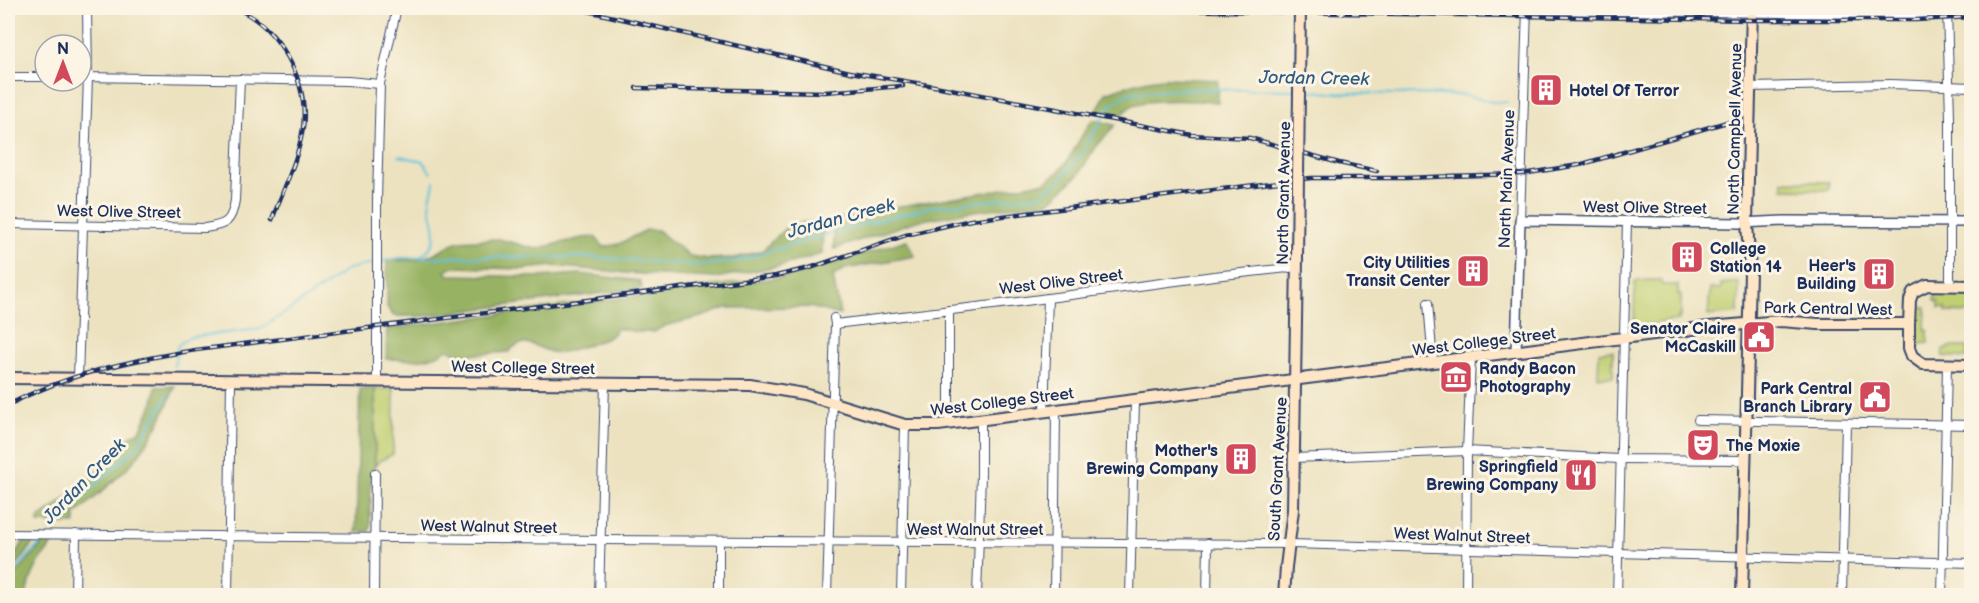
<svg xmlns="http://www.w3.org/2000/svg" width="1979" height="603" font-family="'Balsamiq Sans',sans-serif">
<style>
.green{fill:#c0cf71;stroke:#6e7f68;stroke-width:1.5}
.forest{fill:#98b263;stroke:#5a7060;stroke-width:1.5}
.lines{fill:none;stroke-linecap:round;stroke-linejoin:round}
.stream{stroke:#5bc0d9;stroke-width:2}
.minor-casing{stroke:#3a4a6d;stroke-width:10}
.tertiary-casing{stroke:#3a4a6d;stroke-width:12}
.secondary-casing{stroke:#3a4a6d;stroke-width:14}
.minor{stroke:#fff;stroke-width:8}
.tertiary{stroke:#fff;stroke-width:9}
.secondary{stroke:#fde5c5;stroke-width:10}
.rail-casing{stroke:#1b2f5e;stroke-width:4.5}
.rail{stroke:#fcf5e5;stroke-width:2;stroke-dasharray:7;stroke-linecap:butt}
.secondary-bridge-casing{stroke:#3a4a6d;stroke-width:14;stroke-linecap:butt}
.secondary-bridge{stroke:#fde5c5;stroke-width:10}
.labels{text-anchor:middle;stroke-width:6;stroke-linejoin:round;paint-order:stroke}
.poi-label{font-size:16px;font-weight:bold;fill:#1b2f5e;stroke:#fcf5e5;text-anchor:end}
.street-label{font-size:16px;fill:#1b2f5e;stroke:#fcf5e5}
.water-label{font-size:18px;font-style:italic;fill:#2e5a83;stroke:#fcf5e5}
</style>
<rect width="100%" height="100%" fill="#fcf5e5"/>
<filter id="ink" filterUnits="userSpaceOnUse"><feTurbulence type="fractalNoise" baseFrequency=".0167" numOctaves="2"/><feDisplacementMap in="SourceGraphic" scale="12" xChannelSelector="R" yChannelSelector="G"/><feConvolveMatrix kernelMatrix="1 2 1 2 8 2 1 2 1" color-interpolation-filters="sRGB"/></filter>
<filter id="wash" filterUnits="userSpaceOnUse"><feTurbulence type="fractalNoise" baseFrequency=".008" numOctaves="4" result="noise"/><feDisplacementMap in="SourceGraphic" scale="24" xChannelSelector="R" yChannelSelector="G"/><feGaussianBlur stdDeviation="1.35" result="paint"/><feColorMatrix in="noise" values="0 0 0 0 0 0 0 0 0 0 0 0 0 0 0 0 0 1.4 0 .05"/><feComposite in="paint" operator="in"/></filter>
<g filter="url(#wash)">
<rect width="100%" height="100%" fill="#ece2c0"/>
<g class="green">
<polygon points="1783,181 1829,182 1829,190 1783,189"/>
<polygon points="1651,280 1661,280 1662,285 1678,285 1678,294 1681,295 1681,317 1678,317 1679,320 1634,326 1635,281"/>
<polygon points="1739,282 1738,313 1708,316 1710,289 1721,289 1721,284"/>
<polygon points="1935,292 1969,292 1969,297 1971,297 1971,313 1946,312 1946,308 1939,308 1939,302 1935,301"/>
<polygon points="1916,307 1926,307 1925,329 1928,330 1928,343 1919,344 1919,346 1915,346"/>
<polygon points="1949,347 1967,347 1967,358 1943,356 1943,349 1948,349"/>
<polygon points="1613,351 1613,377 1598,377 1599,352"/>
<polygon points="375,389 394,389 393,454 379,461 375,466"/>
</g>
<g class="forest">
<path d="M1166,78L1218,80V102C1199,101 1144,97 1130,107C1126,110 1123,114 1119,117L1097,111L1106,93C1126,86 1145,79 1166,78Z"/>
<path d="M1093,120L1115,125L1096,147L1078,175L1049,202L974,211L916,221L834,249V220L871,211L1045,182C1071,167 1075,141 1093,120Z"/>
<polygon points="804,222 823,223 822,254 780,266 715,278 626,273 554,266 523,269 454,267 445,271 449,275 540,277 580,274 640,281 642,288 424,316 394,316 387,307 387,260 415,260 431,255 458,241 499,239 536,249 582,238 595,237 604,247 619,244 646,230 657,230 690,256 708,259 735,258 762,251 785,229"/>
<path d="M907,240L915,256L845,269L833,276L840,315L810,307L726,308L701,317L664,326L654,332H637L617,328C614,332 612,336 607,338C602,341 562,353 557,353C538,351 525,333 509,352L462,355L447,349C430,363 407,359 386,359L387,329L783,277L811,270Z"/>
<path d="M175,386C165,413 151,442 131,464C114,482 94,498 75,515V524L38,523V519L76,491L103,464L117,444L140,431L153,403L156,387Z"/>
<polygon points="360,389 375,389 375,466 371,476 370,528 369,531 356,532"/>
<polygon points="25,540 35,540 25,555 8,573 8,565"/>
<path d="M45,541H52C50,551 43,555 39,562C33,573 28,584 26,595H8C7,578 34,555 45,541Z"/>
</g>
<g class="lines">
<g class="stream">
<polyline points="1304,90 1331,93 1463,95 1492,102 1507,102"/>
<polyline points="1535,103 1557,101"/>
<polyline points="399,156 423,161 431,173"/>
<path d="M420,257C447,237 429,225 430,199C431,193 434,187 434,181"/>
<polyline points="380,262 400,258 450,257 587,257 700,265 736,261 841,230 930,207 1039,195 1060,181 1083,151 1110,106 1129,93 1183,89 1295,90"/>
<polyline points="174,366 178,345 190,337 260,329 294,307 348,269 375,263"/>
<polyline points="51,531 95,485 136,448 169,393"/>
<polyline points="8,582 19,566 45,538"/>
</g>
</g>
</g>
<g filter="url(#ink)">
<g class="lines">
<g class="minor-casing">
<g id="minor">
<polyline points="1947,8 1950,118 1950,286"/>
<polyline points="1527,10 1947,15"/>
<polyline points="8,77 45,77"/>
<polyline points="81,77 348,81 380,84"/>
<polyline points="1750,87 1891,84 1972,87"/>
<polyline points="1520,220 1527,8"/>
<path d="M8,224L205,228C226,225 232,222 235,200L240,79"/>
<polyline points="1428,303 1433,362"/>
<polyline points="834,318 835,324 1018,302 1214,276 1297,267"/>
<polyline points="78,378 88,77 87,8"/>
<polyline points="377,381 377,200 380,84 396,12"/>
<polyline points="1044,412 1048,298"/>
<polyline points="1698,420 1972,425"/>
<polyline points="949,424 949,310"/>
<polyline points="1294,458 1467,451 1619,459 1745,460"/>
<polyline points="8,534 601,540 1290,544 1972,563"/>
<polyline points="719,590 719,541"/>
<polyline points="75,596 76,534"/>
<polyline points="228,596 231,380"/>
<polyline points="374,596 375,473"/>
<polyline points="599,596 605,383"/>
<polyline points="827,596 835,324"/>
<polyline points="901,596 905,425"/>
<polyline points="977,596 981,474 981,419"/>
<polyline points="1054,596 1056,409"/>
<polyline points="1130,596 1135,400"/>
<polyline points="1207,596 1208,543"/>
<polyline points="1466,596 1467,451 1471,358"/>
<polyline points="1617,596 1627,222"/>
<polyline points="1842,596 1846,423"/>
<polyline points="1942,596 1947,365"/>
</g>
</g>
<g class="tertiary-casing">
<polyline id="tertiary" points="1516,352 1520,220 1740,223 1784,221 1972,222"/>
</g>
<g class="secondary-casing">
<g id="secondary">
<polyline points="1972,286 1927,285 1913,292 1910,300 1909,324 1909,348 1912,356 1923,364 1972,365"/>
<polyline points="8,378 750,385 804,394 905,425 938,425 1709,327 1781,321 1818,324 1909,324"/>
<polyline points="1284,596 1286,567 1293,510 1297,258"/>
<polyline points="1742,596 1750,272 1747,222 1752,8"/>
</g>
</g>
<use href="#minor" class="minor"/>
<use href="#tertiary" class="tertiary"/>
<use href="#secondary" class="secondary"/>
<g class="rail-casing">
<g id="rail">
<path d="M235,8C279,26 309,81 303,128C298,160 283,190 272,220"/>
<polyline points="575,8 850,72 940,87 1192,135 1250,138 1339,163 1377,171"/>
<polyline points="1044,8 1752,20 1916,20 1972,17"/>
<polyline points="636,88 825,92 903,86"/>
<polyline points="1448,176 1522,174 1579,165 1727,122"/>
<path d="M8,405C67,374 131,360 196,350L776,276L810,268L906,235L971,220L1311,178H1406L1455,176"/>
</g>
</g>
<use href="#rail" class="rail"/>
<g class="secondary-bridge-casing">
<polyline id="secondary-bridge" points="1297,258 1300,8"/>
</g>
<use href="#secondary-bridge" class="secondary-bridge"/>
</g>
</g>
<defs>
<g id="building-square" transform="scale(1.725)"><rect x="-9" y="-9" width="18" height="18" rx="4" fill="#d1495b" stroke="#fcf5e5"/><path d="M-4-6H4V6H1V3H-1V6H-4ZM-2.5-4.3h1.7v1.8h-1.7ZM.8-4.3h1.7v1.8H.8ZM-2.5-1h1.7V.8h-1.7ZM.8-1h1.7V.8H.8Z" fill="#fff"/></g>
<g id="civic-square" transform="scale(1.725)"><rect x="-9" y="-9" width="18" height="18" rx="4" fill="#d1495b" stroke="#fcf5e5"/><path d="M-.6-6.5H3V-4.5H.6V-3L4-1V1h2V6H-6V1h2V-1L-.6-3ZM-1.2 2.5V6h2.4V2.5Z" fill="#fff"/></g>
<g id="museum-square" transform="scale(1.725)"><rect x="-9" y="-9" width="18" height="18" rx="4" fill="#d1495b" stroke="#fcf5e5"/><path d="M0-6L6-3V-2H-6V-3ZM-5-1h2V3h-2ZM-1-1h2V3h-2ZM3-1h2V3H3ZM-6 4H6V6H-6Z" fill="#fff"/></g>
<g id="theatre-square" transform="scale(1.725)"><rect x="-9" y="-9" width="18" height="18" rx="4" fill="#d1495b" stroke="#fcf5e5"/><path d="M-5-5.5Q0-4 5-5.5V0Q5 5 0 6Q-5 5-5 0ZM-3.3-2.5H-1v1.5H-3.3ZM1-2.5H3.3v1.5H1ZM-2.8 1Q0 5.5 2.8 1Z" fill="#fff"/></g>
<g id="restaurant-square" transform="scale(1.725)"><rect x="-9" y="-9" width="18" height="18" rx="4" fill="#d1495b" stroke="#fcf5e5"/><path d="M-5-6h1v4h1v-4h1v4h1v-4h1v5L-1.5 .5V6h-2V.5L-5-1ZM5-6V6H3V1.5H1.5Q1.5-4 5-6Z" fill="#fff"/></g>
</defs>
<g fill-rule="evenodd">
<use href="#building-square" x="1546" y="90"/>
<use href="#building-square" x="1687" y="257"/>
<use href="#building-square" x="1473" y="271"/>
<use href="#building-square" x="1879" y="274"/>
<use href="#civic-square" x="1759" y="337"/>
<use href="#museum-square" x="1456" y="377"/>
<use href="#civic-square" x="1875" y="397"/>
<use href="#theatre-square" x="1703" y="445"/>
<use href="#building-square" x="1241" y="459"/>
<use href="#restaurant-square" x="1581" y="475"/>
</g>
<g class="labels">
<g class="poi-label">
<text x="1569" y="96" text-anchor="start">Hotel Of Terror</text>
<text x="1710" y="254" text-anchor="start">College<tspan x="1710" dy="18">Station 14</tspan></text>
<text x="1450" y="268">City Utilities<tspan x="1450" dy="18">Transit Center</tspan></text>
<text x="1856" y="271">Heer's<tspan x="1856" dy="18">Building</tspan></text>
<text x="1736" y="334">Senator Claire<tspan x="1736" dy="18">McCaskill</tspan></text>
<text x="1479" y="374" text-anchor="start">Randy Bacon<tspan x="1479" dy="18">Photography</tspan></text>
<text x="1852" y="394">Park Central<tspan x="1852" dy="18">Branch Library</tspan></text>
<text x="1726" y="451" text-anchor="start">The Moxie</text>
<text x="1218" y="456">Mother's<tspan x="1218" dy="18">Brewing Company</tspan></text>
<text x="1558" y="472">Springfield<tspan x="1558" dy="18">Brewing Company</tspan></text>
</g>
<g class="street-label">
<text transform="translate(1734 129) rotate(-89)" y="6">North Campbell Avenue</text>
<text transform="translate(1506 179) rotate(-88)" y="6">North Main Avenue</text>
<text transform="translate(1283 193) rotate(-89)" y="6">North Grant Avenue</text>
<text transform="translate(1645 207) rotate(1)" y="6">West Olive Street</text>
<text transform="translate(119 211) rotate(1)" y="6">West Olive Street</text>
<text transform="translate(1061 281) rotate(-7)" y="6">West Olive Street</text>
<text transform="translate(1828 308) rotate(1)" y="6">Park Central West</text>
<text transform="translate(1484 341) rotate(-7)" y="6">West College Street</text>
<text transform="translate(523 367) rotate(1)" y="6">West College Street</text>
<text transform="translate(1002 401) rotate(-7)" y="6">West College Street</text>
<text transform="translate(1277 469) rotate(-87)" y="6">South Grant Avenue</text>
<text transform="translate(489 526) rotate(1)" y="6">West Walnut Street</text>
<text x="975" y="535">West Walnut Street</text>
<text transform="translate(1462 535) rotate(2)" y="6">West Walnut Street</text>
</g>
<g class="water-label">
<text transform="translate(1314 78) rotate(1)" y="6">Jordan Creek</text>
<text transform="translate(841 218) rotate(-15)" y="6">Jordan Creek</text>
<text transform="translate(84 481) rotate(-46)" y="6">Jordan Creek</text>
</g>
</g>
<rect width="1979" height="603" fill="none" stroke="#fcf5e5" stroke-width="30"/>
<g transform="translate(63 63)"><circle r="28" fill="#fcf5e5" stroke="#a2a6af" stroke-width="1.5"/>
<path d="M0-4.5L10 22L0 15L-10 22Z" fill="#d1495b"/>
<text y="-9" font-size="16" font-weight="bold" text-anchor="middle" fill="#1b2f5e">N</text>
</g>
</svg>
